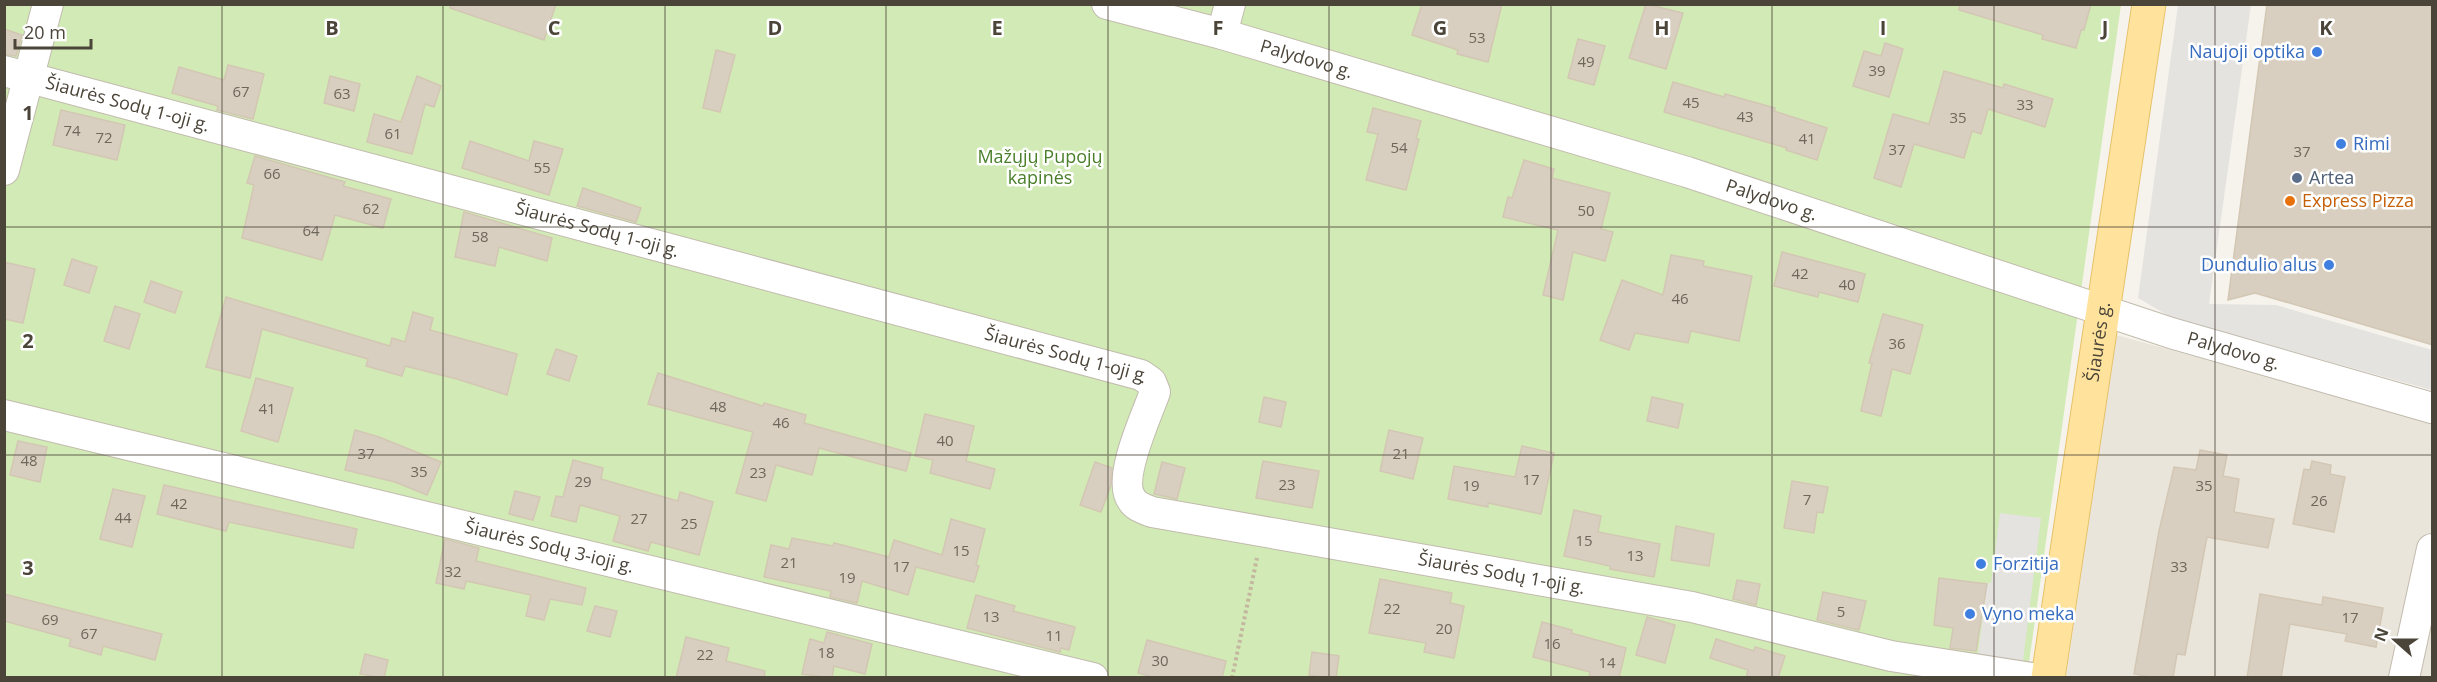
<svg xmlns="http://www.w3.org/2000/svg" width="2437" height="682" font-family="'Open Sans',sans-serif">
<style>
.residential{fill:#eae5da}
.green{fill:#d2eab5}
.parking{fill:#e5e3e0}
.building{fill:#d8cfc1;stroke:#d3c7b4;stroke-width:1.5}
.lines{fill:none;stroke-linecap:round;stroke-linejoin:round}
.minor-casing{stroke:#c2bbae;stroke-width:32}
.major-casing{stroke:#e6c16a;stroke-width:35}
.path{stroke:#c4b79f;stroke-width:4;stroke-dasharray:3 3;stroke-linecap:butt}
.minor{stroke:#fff;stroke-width:30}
.major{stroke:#ffe39c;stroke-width:33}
.grid{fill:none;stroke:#4b4439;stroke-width:1.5;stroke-opacity:0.55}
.shop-dot{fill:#3f7fe0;stroke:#fff;stroke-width:2}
.service-dot{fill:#5c6f8a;stroke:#fff;stroke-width:2}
.food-dot{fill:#e8710a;stroke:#fff;stroke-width:2}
.labels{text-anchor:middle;stroke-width:5;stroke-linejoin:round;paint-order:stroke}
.number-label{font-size:15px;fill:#6e675b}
.shop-label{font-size:18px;fill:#366cbe;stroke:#fff;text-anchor:start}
.street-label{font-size:18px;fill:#4b4439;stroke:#fff}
.park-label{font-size:18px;fill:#4a7f2a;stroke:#fff}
.service-label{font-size:18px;fill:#4e5e75;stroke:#fff;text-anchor:start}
.food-label{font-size:18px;fill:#c56008;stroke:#fff;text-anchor:start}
.grid-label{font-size:20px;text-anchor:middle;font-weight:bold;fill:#4b4439;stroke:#fff;stroke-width:5;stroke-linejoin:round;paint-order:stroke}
</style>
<rect width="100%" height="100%" fill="#f6f3ec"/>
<polygon class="residential" points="2116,335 2432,422 2432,677 2066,678"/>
<polygon class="green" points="4,5 2121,5 2027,677 5,677"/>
<g class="parking">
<polygon points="2178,5 2251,5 2209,304 2276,305 2432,350 2432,390 2174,319 2138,298"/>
<polygon points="2000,513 2041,518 2022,668 1977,662 1987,583 1991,583"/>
</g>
<g class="building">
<polygon points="450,4 556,4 544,40 450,8"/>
<polygon points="1422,4 1502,4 1488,62 1457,54 1458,50 1412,35"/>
<polygon points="1646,4 1683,13 1666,69 1629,58"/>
<polygon points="1960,4 2091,4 2084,30 2081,30 2076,48 2042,39 2043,35 1959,10"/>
<polygon points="2267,4 2433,4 2433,345 2255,293 2228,300"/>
<polygon points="4,29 22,35 16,56 4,54"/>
<polygon points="1578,39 1605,46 1594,85 1568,78"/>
<polygon points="1885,43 1903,49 1889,97 1853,86 1864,51 1881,56"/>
<polygon points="716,50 735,55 720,112 703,108"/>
<polygon points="228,65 264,74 253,119 217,110 218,106 172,93 179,67 224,80"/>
<polygon points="1944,71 2003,88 2004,84 2053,99 2045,127 1988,109 1981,134 1972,131 1964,158 1914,144 1901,187 1874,178 1893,114 1929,124"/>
<polygon points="330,76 360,84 354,111 324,103"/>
<polygon points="417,76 441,86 434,107 425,104 412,154 367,142 374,114 401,122"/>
<polygon points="1673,82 1724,97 1725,94 1775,108 1774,111 1827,128 1817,160 1786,150 1787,148 1664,112"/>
<polygon points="1373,108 1421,121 1416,139 1419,139 1406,190 1366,180 1378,134 1367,132"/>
<polygon points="61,110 125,125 117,160 53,145"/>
<polygon points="470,141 529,161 534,141 563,149 549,195 462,168"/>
<polygon points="255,156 345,182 343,186 391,199 383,228 335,215 322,260 242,238 254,185 247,183"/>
<polygon points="1524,160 1554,169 1552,178 1610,193 1601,229 1613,232 1605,261 1573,252 1563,300 1543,295 1558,230 1503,217 1508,197 1512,198"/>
<polygon points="583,188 641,208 636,222 577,206"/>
<polygon points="464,212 552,238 547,261 499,247 495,266 455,257"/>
<polygon points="1782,252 1865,274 1858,302 1819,292 1818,297 1774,286"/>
<polygon points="1671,255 1704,261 1703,266 1752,276 1739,341 1691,331 1688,343 1635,333 1629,350 1600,340 1622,280 1663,295"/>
<polygon points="72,259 97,267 89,293 64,285"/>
<polygon points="4,262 35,269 23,323 4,319"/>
<polygon points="151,281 182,292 175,313 144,302"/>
<polygon points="226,297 390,346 392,338 405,342 413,312 433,318 430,330 517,354 507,395 457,379 405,366 402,376 366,366 368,359 262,329 250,378 206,367"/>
<polygon points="115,306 140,314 129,349 104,341"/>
<polygon points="1883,314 1923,325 1910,374 1892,369 1881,416 1861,411 1872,363 1869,363"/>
<polygon points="556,349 577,356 569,381 547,374"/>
<polygon points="658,373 763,406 764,403 806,415 804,423 911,453 906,471 819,448 812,475 776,465 766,501 736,493 753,432 648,404"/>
<polygon points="256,378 293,388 278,442 241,431"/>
<polygon points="1264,397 1286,402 1281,427 1259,422"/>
<polygon points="1652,397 1683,404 1678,428 1647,421"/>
<polygon points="925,414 974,426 966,461 995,469 990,489 930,473 933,460 915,456"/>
<polygon points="355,430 379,437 441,462 427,495 395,482 345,470"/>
<polygon points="1389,430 1423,438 1413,479 1380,471"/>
<polygon points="18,441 47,447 40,482 10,475"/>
<polygon points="1522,446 1554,453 1541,514 1488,503 1488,507 1448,499 1454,466 1515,477"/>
<polygon points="2200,450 2227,455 2223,476 2239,479 2234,512 2274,519 2268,548 2207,537 2185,655 2177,654 2173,678 2156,678 2134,674 2159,531 2174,467 2196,470"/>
<polygon points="573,460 603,468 601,479 678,501 680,492 713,502 699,555 651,542 648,551 613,541 620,516 580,505 576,522 551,516 556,496 563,497"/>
<polygon points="1263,461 1319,471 1312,508 1256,498"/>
<polygon points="2312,461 2331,465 2330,474 2345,477 2334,532 2293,524 2304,469 2310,470"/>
<polygon points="1095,462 1112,468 1111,485 1101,512 1080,505"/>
<polygon points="1162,462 1185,468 1177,499 1154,494"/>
<polygon points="1792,481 1828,487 1823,513 1817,512 1814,533 1784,528"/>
<polygon points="164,485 357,529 353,548 229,522 226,531 157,514"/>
<polygon points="113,489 145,496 132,547 100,539"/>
<polygon points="515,491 540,497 533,520 509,514"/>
<polygon points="1574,510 1601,516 1598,532 1660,544 1654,577 1610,569 1610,566 1564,556"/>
<polygon points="951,519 985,529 976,565 979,566 974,582 916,567 908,595 862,581 857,603 830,597 831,591 764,577 771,545 789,549 792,538 833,546 834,543 889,557 894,540 942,555"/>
<polygon points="1676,526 1714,534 1709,566 1671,560"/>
<polygon points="445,539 479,548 476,561 586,588 582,605 550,599 544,620 526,616 531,595 466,581 464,589 436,583"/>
<polygon points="1939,578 1987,584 1976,651 1950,648 1953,628 1934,625"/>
<polygon points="1380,579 1452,593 1450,603 1464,606 1454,658 1424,652 1426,643 1369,633"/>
<polygon points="1737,580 1760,584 1756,605 1733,599"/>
<polygon points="1823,592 1866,601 1859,630 1817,620"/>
<polygon points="4,594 162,634 155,660 103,646 101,655 69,646 71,639 4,621"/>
<polygon points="2260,594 2322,605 2323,597 2383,608 2376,647 2345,641 2347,634 2290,624 2281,678 2247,678"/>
<polygon points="976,595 1015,606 1013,611 1075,627 1069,650 1061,648 1060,652 967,628"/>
<polygon points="595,606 617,611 610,637 587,631"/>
<polygon points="1647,617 1675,625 1665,663 1636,655"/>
<polygon points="1542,622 1572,630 1571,633 1626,648 1619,678 1589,678 1590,672 1533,657"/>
<polygon points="827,632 872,644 865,674 834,666 832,678 802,674 810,639 824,643"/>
<polygon points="686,637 729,648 726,661 765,671 764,678 676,678"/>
<polygon points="1716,639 1754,651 1755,647 1785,656 1778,678 1746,678 1748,670 1710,658"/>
<polygon points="1147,640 1226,661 1222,678 1156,678 1138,673"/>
<polygon points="1312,652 1339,656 1336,678 1309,675"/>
<polygon points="365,654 388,660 384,678 360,674"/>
</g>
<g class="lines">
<g class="minor-casing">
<g id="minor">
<path id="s1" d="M1107,4L1222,34L1687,172L2171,333L2432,408"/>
<polyline points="1222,34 1230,4"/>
<path id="s2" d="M4,71L1141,375L1151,382L1155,392C1147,415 1116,479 1132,500C1136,507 1145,509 1152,512L1692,607L1891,656L2032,678"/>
<polyline points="4,170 48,4"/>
<path id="s3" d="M4,415L1093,678"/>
<polyline points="2404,678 2432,549"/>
</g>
</g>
<g class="major-casing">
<g id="major">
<path id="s4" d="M2048,678L2149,4"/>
</g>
</g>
<polyline class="path" points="1232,678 1257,558"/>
<use href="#minor" class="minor"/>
<use href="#major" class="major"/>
</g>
<path class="grid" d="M222,4V678M443,4V678M665,4V678M886,4V678M1108,4V678M1329,4V678M1551,4V678M1772,4V678M1994,4V678M2215,4V678M4,227H2432M4,455H2432"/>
<g class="shop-dot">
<circle cx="2317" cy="52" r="6"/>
<circle cx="2341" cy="144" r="6"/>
<circle cx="2329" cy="265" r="6"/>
<circle cx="1981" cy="564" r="6"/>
<circle cx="1970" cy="614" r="6"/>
</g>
<circle class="service-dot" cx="2297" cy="178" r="6"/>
<circle class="food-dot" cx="2290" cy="201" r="6"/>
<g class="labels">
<g class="number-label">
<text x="1477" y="43">53</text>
<text x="1586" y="67">49</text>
<text x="1877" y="76">39</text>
<text x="241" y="97">67</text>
<text x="342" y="99">63</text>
<text x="1691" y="108">45</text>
<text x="2025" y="110">33</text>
<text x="1745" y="122">43</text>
<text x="1958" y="123">35</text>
<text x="72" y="136">74</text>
<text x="393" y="139">61</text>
<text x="104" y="143">72</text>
<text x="1807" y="144">41</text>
<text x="1399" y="153">54</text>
<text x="1897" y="155">37</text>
<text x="2302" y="157">37</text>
<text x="542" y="173">55</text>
<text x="272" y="179">66</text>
<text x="371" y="214">62</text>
<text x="1586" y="216">50</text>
<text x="311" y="236">64</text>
<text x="480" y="242">58</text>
<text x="1800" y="279">42</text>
<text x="1847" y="290">40</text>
<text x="1680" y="304">46</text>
<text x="1897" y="349">36</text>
<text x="718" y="412">48</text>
<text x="267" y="414">41</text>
<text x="781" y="428">46</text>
<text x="945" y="446">40</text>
<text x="366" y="459">37</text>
<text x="1401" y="459">21</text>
<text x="29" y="466">48</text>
<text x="419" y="477">35</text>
<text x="758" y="478">23</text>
<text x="1531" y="485">17</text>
<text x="583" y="487">29</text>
<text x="1287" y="490">23</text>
<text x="1471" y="491">19</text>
<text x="2204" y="491">35</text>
<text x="1807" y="505">7</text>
<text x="2319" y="506">26</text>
<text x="179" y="509">42</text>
<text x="123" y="523">44</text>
<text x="639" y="524">27</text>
<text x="689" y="529">25</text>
<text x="1584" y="546">15</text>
<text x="961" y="556">15</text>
<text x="1635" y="561">13</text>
<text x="789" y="568">21</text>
<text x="901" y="572">17</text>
<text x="2179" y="572">33</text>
<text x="453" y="577">32</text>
<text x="847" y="583">19</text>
<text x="1392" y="614">22</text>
<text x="1841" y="617">5</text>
<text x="991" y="622">13</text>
<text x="2350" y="623">17</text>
<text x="50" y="625">69</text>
<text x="1444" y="634">20</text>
<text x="89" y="639">67</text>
<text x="1054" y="641">11</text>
<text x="1552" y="649">16</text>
<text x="826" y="658">18</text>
<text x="705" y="660">22</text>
<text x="1160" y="666">30</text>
<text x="1607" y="668">14</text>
</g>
<g class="shop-label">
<text x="2305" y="58" text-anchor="end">Naujoji optika</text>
<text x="2353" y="150">Rimi</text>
<text x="2317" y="271" text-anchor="end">Dundulio alus</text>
<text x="1993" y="570">Forzitija</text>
<text x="1982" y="620">Vyno meka</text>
</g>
<g class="street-label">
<text dy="6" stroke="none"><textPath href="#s1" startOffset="207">Palydovo g.</textPath></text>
<text dy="6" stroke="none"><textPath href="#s2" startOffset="128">Šiaurės Sodų 1-oji g.</textPath></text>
<text dy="6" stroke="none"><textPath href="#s1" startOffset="693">Palydovo g.</textPath></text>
<text dy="6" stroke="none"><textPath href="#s2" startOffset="614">Šiaurės Sodų 1-oji g.</textPath></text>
<text dy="6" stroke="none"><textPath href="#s4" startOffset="340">Šiaurės g.</textPath></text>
<text dy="6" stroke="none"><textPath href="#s1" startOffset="1179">Palydovo g.</textPath></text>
<text dy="6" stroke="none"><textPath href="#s2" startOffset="1100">Šiaurės Sodų 1-oji g.</textPath></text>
<text dy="6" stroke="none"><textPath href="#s3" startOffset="561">Šiaurės Sodų 3-ioji g.</textPath></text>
<text dy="6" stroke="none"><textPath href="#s2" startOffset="1692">Šiaurės Sodų 1-oji g.</textPath></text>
</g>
<g class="park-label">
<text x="1040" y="163">Mažųjų Pupojų<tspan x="1040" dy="21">kapinės</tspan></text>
</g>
<g class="service-label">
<text x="2309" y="184">Artea</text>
</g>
<g class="food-label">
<text x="2302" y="207">Express Pizza</text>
</g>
</g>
<g class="grid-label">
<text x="332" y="35">B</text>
<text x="554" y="35">C</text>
<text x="775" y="35">D</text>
<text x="997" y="35">E</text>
<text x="1218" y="35">F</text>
<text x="1440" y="35">G</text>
<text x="1662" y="35">H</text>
<text x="1883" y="35">I</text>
<text x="2105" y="35">J</text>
<text x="2326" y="35">K</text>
<text x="28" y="120">1</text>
<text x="28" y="348">2</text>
<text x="28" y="575">3</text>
</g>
<rect width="2437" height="682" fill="none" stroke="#4b4439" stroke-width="12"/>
<g transform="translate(2395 640) rotate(291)" stroke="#ffffff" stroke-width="4.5" paint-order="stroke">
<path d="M0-4.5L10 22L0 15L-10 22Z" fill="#4b4439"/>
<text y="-9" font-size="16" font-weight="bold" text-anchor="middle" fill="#4b4439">N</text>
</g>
<path d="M15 39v9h76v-9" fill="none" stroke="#4b4439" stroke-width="3"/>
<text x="24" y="39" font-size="18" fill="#4b4439" stroke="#ffffff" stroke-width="4.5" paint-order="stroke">20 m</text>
</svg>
